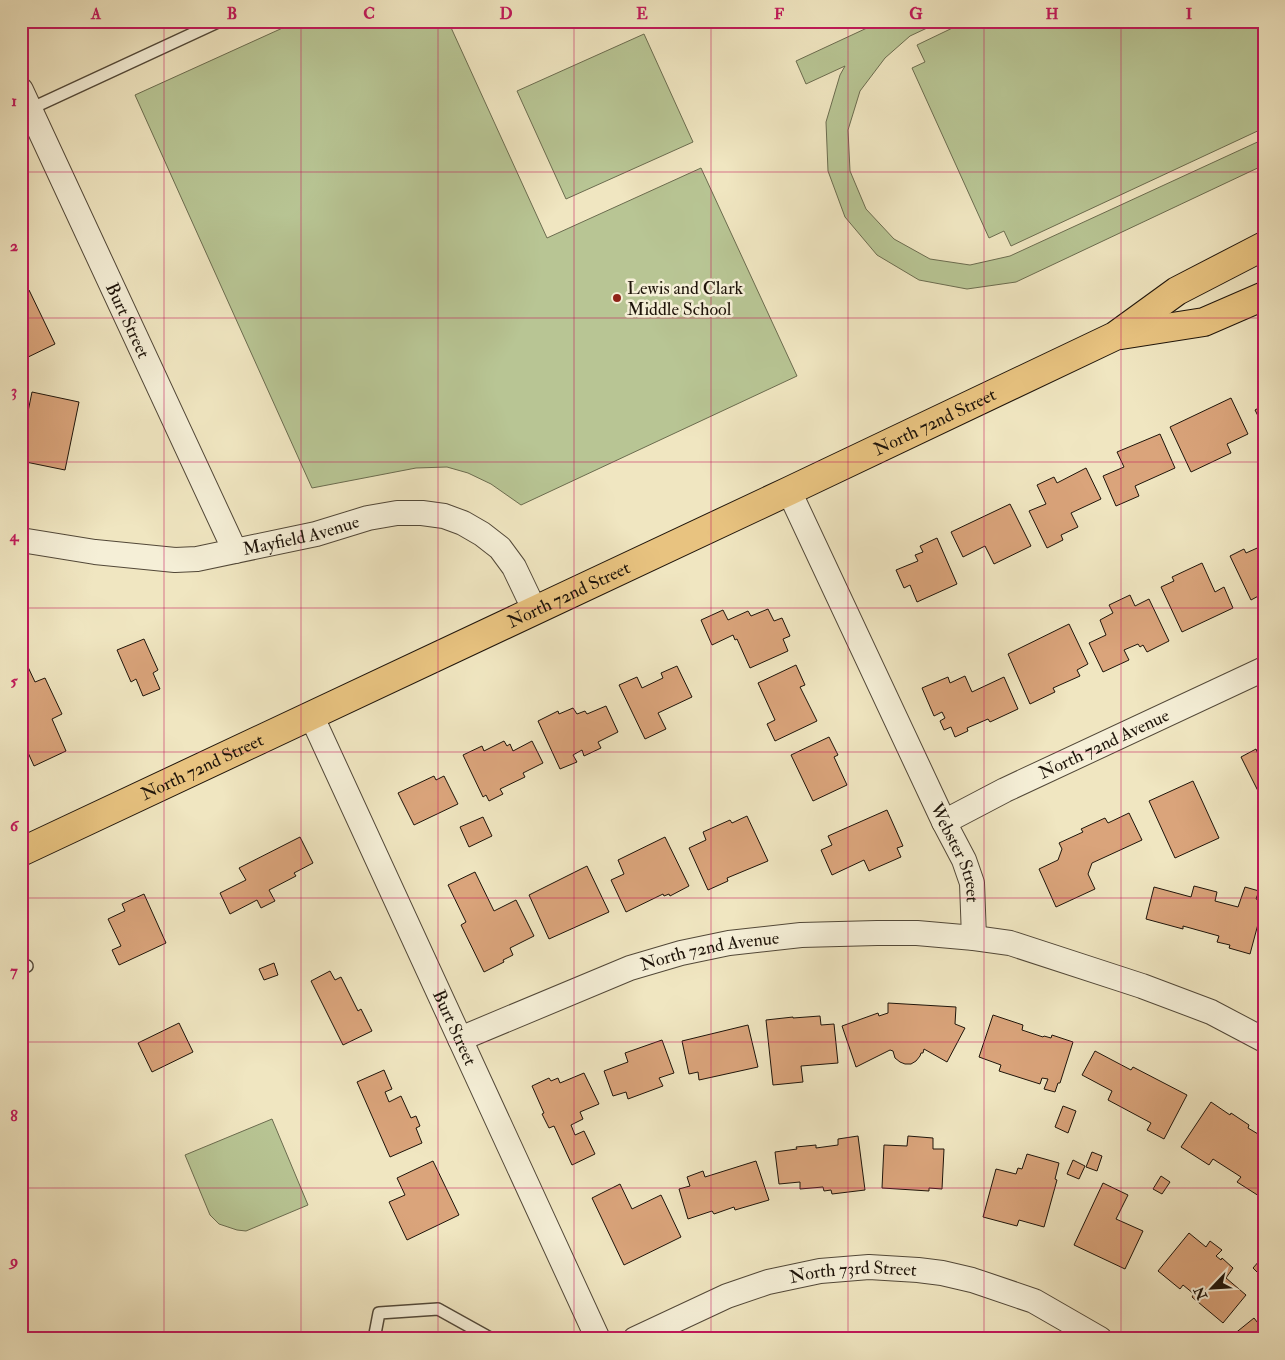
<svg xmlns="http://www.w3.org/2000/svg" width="1285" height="1360" font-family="'IM FELL Double Pica',serif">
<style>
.green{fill:#b8c594;stroke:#6b6c4f}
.building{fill:#daa47b;stroke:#1e140a}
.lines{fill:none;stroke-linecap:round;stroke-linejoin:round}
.service-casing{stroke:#524838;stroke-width:14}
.minor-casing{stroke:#524838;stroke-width:26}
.primary-casing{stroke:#1e140a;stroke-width:30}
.service{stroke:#f5efd7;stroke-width:11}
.minor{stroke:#f5efd7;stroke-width:24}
.primary{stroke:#e8c380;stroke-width:28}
.grid{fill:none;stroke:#c2185b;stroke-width:1;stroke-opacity:0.55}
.poi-dot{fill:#8f2418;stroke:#f5efd7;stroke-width:2}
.labels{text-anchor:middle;stroke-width:5;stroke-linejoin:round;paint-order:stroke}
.poi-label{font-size:18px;fill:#1e140a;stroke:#f5efd7;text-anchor:start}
.street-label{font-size:18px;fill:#1e140a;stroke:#f5efd7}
.neatline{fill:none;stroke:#c2185b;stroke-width:2}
.grid-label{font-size:16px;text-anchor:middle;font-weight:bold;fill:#c2185b}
</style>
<rect width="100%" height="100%" fill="#f0e6c1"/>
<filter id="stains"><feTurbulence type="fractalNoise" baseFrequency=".004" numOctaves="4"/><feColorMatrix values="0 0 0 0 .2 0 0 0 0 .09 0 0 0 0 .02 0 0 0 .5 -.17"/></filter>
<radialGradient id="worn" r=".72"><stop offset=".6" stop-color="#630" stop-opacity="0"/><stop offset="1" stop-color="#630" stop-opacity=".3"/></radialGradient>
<g class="green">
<polygon points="298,21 448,21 547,238 701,168 797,376 521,505 491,484 468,473 447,467 416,468 312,488 135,95"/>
<polygon points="882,21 942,21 910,36 885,58 860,91 848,130 850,171 866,209 894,239 930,259 970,265 1010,256 1264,139 1264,165 1016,282 967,289 919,280 877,255 845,217 828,171 826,122 840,75 845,66 806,84 796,61"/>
<polygon points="967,21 1264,21 1264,128 1011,246 1004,231 989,238 912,68 925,62 917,45"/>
<polygon points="644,34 693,142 566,199 517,91"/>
<polygon points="272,1119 308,1205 246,1231 237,1230 219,1224 210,1215 185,1155"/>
</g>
<g class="building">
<polygon points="29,290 55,344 22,360 21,293"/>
<polygon points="32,392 79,402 65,470 21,461 21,446"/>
<polygon points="1231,398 1248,434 1227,444 1231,453 1191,472 1170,427"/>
<polygon points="1264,405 1264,428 1255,410"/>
<polygon points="1160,434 1175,468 1135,486 1139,496 1116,506 1103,476 1124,467 1117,452"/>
<polygon points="1086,468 1101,499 1071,513 1078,527 1061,535 1063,540 1047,548 1029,511 1046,504 1037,485 1054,477 1057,483"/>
<polygon points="1010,504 1031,546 994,564 985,546 963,557 951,532"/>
<polygon points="937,538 957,584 917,602 910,585 904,588 896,570 918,561 915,555 923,552 920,546"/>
<polygon points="1264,545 1264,593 1251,600 1230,556 1244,549 1246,553"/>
<polygon points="1202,563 1215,592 1224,587 1233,608 1182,632 1161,587 1174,581 1172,577"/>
<polygon points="1130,595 1135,606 1149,599 1169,641 1147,652 1143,645 1140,647 1138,644 1124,650 1129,660 1103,672 1089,643 1106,635 1100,620 1113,613 1109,605"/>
<polygon points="768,609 774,621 782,618 790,636 783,639 788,651 750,668 737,639 735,640 733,635 712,645 701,620 723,610 728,620 748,611 751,616"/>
<polygon points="1069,624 1088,664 1077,670 1080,676 1053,688 1055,692 1030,704 1008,654"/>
<polygon points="144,639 158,670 153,673 160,689 143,696 136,679 131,682 117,650"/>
<polygon points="21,652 35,682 45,678 62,714 52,719 66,751 34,766 21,737"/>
<polygon points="796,665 805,685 800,687 817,721 775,741 767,724 775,720 758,683"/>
<polygon points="677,666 692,697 658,713 666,729 645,739 619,685 637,677 642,688 663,678 661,673"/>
<polygon points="965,676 972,692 1004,677 1018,709 990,722 988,719 967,728 968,731 955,737 951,727 944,730 940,721 945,718 942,712 934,716 922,688 948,677 950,683"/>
<polygon points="606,706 618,732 598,742 601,748 584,756 582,750 573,755 577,762 560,769 538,721 558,711 559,714 573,708 577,714 585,711 587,714"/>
<polygon points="829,737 838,755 834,757 847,785 813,801 791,755"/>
<polygon points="504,741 507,746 510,744 513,751 532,741 543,763 523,773 525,777 500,789 503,794 489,801 486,795 483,797 463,755 482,746 484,751"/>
<polygon points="1256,749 1260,759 1264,757 1264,795 1261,797 1241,757"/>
<polygon points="434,776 436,780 444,776 458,804 414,825 398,793"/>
<polygon points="1193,781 1219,838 1175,858 1149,801"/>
<polygon points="887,810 903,846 897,848 901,857 869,871 864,860 832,875 821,850 832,845 828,836"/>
<polygon points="1129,813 1142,840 1092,863 1088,874 1095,889 1056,907 1039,869 1058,860 1062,849 1059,843 1083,832 1081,829 1105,818 1108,823"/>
<polygon points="747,816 768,861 727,878 728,881 708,890 689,848 706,840 703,832 730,820 732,823"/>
<polygon points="483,817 492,836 469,847 460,827"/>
<polygon points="300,837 313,863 294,873 296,876 269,890 275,901 261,908 257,900 230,914 220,893 246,880 239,868"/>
<polygon points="665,837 689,886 670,896 669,894 664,896 663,894 626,912 611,880 624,874 618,860"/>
<polygon points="587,866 609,912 549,939 529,895"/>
<polygon points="475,872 494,911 516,900 534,936 510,948 513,955 503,960 504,962 484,972 461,925 466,922 448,885"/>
<polygon points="1194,886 1217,892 1215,901 1238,907 1245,887 1259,891 1256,899 1263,901 1260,913 1261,913 1250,954 1229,948 1230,945 1217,942 1219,936 1183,926 1183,929 1146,919 1154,887 1191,897"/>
<polygon points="144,894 166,943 119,965 112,950 121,946 108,919 125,911 122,904"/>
<polygon points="274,963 278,975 264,980 259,969"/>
<polygon points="330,971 335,980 341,977 358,1011 361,1009 372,1031 343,1045 311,981"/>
<polygon points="888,1003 956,1007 955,1024 965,1028 947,1062 924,1049 923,1053 921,1053 920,1056 916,1061 911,1064 905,1064 900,1062 895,1058 893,1051 890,1050 856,1067 842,1026 878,1013 879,1016 888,1013"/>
<polygon points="993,1015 1023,1025 1022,1030 1043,1037 1044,1036 1051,1038 1052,1035 1073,1042 1060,1083 1058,1083 1055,1092 1044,1089 1048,1079 1042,1078 1040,1084 999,1071 1001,1065 979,1057"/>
<polygon points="820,1016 821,1025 834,1024 838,1063 801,1066 803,1082 773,1085 766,1020 793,1017 793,1018"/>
<polygon points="179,1023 193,1052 152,1072 138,1043"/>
<polygon points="748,1025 758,1067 699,1080 698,1072 689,1074 682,1041"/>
<polygon points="662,1040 674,1073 659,1078 663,1086 628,1099 626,1092 613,1096 604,1071 628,1062 625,1053"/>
<polygon points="1095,1051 1131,1070 1133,1067 1187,1095 1164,1139 1147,1130 1151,1123 1108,1100 1112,1091 1082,1075"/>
<polygon points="384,1070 392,1089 385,1092 389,1102 401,1096 411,1118 416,1116 420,1126 416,1128 422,1143 390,1157 357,1082"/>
<polygon points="584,1073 599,1104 580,1112 583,1119 571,1125 575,1135 584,1131 595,1154 572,1165 554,1126 549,1128 542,1114 544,1113 532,1086 549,1078 551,1081 558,1078 560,1083"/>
<polygon points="1211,1102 1230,1115 1231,1113 1249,1125 1248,1128 1263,1137 1264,1136 1264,1189 1259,1196 1237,1182 1241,1177 1213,1159 1209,1165 1181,1147"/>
<polygon points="1063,1106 1076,1111 1068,1133 1055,1127"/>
<polygon points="858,1136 865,1190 832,1194 831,1190 824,1191 823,1187 800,1189 800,1182 779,1184 775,1152 797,1149 796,1147 816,1145 816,1148 838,1145 838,1139"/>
<polygon points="908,1136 933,1138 933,1149 944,1149 942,1189 929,1188 929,1191 882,1188 884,1145 907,1146"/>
<polygon points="1092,1152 1102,1156 1097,1171 1086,1167"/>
<polygon points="1027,1154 1059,1163 1055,1179 1057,1180 1044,1227 1019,1220 1017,1226 983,1217 996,1169 1016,1174 1018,1168 1022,1169"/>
<polygon points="1073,1160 1085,1166 1079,1179 1067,1174"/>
<polygon points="433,1161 459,1215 407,1240 389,1202 405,1195 397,1178"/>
<polygon points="756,1161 769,1200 735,1210 734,1207 714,1214 712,1211 688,1219 679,1189 690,1186 687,1177 703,1171 705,1177"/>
<polygon points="1161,1176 1170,1182 1162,1194 1153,1189"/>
<polygon points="1103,1183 1128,1195 1116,1219 1143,1231 1125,1269 1074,1245"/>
<polygon points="620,1184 632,1209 661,1195 681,1237 624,1265 592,1198"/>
<polygon points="1189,1233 1206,1247 1210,1241 1222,1250 1216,1256 1221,1260 1222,1258 1233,1268 1226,1278 1246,1295 1223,1323 1192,1297 1194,1294 1183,1285 1180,1289 1158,1271"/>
<polygon points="1260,1260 1264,1263 1263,1278 1253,1268"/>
<polygon points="1254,1318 1264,1331 1264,1339 1228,1339"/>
</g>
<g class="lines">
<g class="service-casing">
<g id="service">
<polyline points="30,109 220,21"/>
<polyline points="21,965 27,966"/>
<polyline points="374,1339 379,1313 438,1309 492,1339"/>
</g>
</g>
<g class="minor-casing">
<g id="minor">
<path id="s1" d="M21,90L235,551"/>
<path id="s2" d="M789,491L944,822L964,860L972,883L974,938"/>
<path id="s3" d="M21,540L95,552L175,560L197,559L316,534L368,518L397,513H422L444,516L463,523L482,534L500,548L514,567L535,611"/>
<path id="s4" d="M311,715L598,1339"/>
<path id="s5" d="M944,822L1005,790L1264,669"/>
<path id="s6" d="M460,1039L630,968L681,953L729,943L801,935L877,933H917L974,938L1010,943L1142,986L1211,1012L1264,1040"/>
<path id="s7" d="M635,1339L727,1296L768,1282L820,1271L869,1267L918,1270L942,1273L972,1280L1034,1301L1100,1339"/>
</g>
</g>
<g class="primary-casing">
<g id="primary">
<polyline points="1121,335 1204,322 1264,296"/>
<path id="s8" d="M21,852L789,491L1115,336L1177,291L1264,246"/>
</g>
</g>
<use href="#service" class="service"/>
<use href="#minor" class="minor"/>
<use href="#primary" class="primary"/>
</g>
<path class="grid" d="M164,21V1339M301,21V1339M438,21V1339M574,21V1339M711,21V1339M848,21V1339M984,21V1339M1121,21V1339M21,172H1264M21,318H1264M21,462H1264M21,608H1264M21,752H1264M21,898H1264M21,1042H1264M21,1188H1264"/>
<circle class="poi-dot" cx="617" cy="298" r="5"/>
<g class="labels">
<g class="poi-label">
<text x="627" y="294">Lewis and Clark<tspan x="627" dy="21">Middle School</tspan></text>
</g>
<g class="street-label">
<text dy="6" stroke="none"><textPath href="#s1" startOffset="254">Burt Street</textPath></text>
<text dy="6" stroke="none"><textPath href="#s8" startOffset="1010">North 72nd Street</textPath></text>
<text dy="6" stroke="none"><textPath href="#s3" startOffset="284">Mayfield Avenue</textPath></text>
<text dy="6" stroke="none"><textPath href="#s8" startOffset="605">North 72nd Street</textPath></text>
<text dy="6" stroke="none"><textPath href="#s5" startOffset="178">North 72nd Avenue</textPath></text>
<text dy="6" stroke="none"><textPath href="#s8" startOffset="200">North 72nd Street</textPath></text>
<text dy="6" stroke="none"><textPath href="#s2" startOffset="399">Webster Street</textPath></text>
<text dy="6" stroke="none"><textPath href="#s6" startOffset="266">North 72nd Avenue</textPath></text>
<text dy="6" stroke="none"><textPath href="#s4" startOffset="344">Burt Street</textPath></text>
<text dy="6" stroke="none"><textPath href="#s7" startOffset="231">North 73rd Street</textPath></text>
</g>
</g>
<rect width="1285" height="1360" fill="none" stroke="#f0e6c1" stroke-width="55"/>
<g transform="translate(1212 1288) rotate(245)" stroke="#f5efd7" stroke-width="4" paint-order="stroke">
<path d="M0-4L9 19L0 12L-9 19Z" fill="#1e140a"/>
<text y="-8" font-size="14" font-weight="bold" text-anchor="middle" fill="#1e140a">N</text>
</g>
<rect x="28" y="28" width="1230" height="1304" class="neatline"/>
<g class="grid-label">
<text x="96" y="19">A</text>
<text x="232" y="19">B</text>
<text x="369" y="19">C</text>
<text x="506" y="19">D</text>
<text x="642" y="19">E</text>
<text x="779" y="19">F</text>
<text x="916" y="19">G</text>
<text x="1052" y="19">H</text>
<text x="1189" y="19">I</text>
<text x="14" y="106">1</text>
<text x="14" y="251">2</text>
<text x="14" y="396">3</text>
<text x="14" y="541">4</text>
<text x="14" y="686">5</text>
<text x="14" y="831">6</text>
<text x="14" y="976">7</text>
<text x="14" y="1121">8</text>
<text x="14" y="1266">9</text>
</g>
<rect width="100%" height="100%" filter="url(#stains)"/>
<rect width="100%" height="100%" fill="url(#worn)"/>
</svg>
